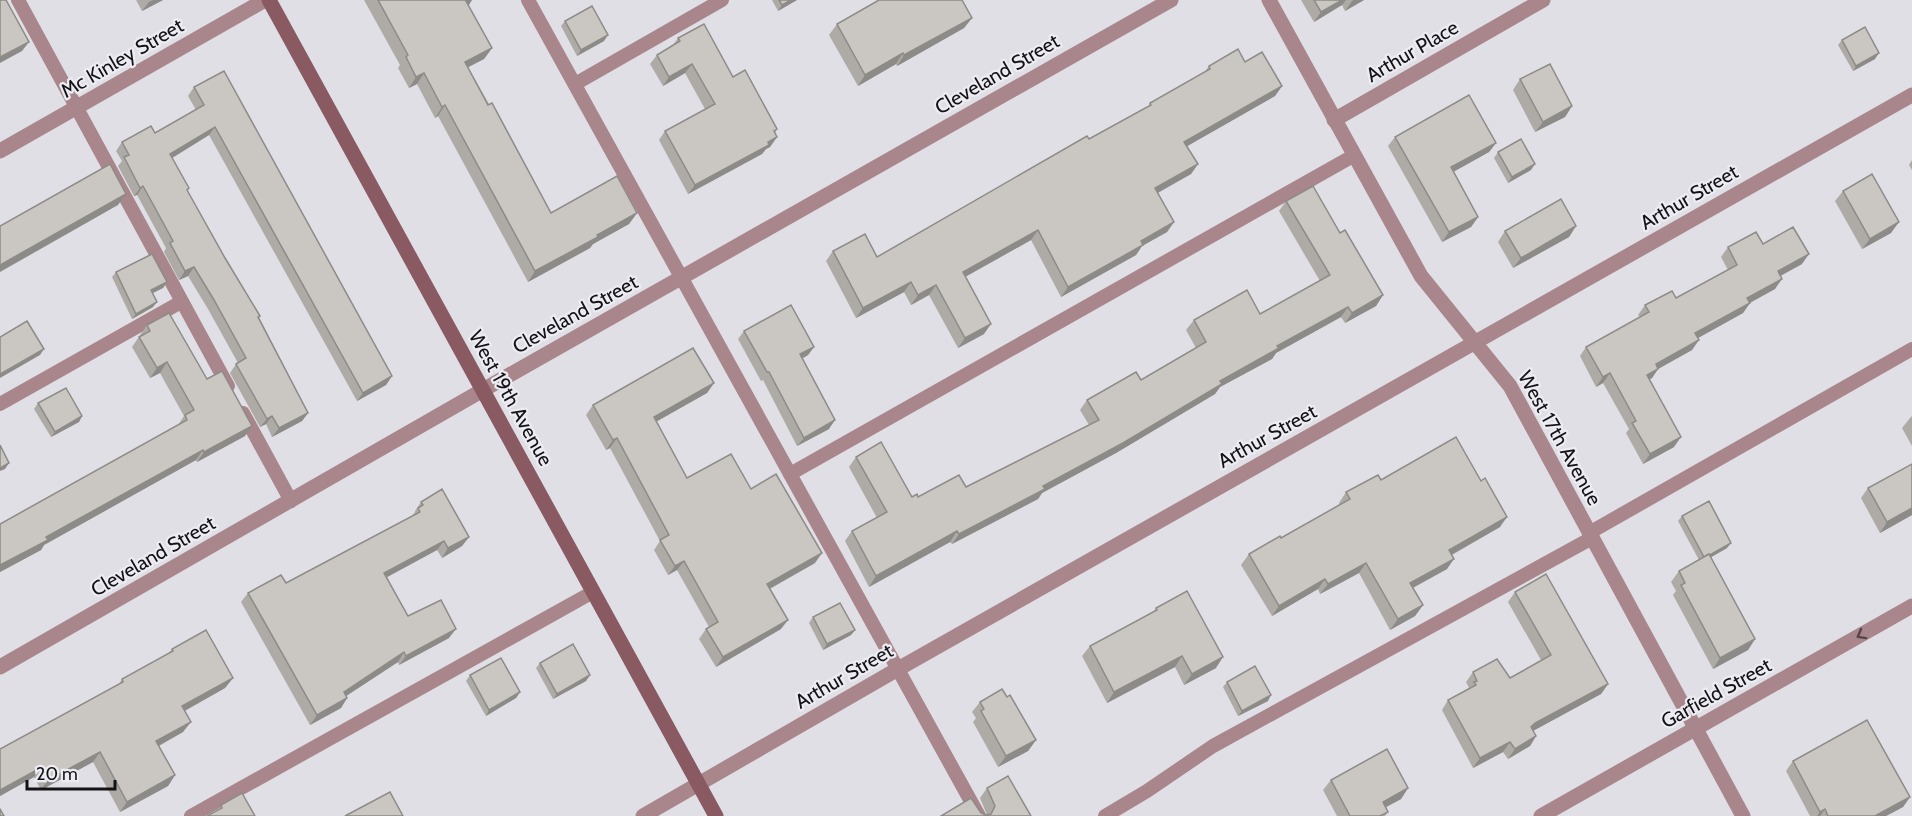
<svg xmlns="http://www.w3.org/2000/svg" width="1912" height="816" font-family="Cabin,sans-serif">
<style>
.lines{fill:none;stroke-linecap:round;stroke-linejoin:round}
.lane{stroke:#a8868b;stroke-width:14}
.street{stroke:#a8868b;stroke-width:15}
.secondary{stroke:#8a5a62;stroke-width:15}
.wall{fill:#aeaaa6}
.shaded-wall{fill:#8d8b87}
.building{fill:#cac6c1;stroke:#8d8b87;stroke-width:1.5}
.oneway{stroke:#56464a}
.labels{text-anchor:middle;stroke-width:4.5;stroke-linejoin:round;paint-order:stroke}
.street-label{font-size:20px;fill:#131215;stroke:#edecf3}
</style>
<rect width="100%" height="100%" fill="#e0dfe5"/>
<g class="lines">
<g class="lane">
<polyline points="18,0 228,386"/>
<polyline points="528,0 979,816"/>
<polyline points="575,84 722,0"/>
<polyline points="0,404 181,302"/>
<polyline points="243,413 291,501"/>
<polyline points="790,474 1353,156"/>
<polyline points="1589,533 1912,349"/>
<polyline points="191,816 593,592"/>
<polyline points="1105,816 1147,791 1213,746 1592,538"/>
</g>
<g class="street">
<polyline points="1269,0 1421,276 1510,386 1743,816"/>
<polyline points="1334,120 1543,0"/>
<polyline points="0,151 265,0"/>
<polyline points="0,667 483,390 1171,0"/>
<polyline points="643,816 898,669 1912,95"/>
<polyline points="1541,816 1912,606"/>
</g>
<polyline class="secondary" points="269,0 716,816"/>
</g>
<g class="wall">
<polygon points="136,0 163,0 142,11"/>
<polygon points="364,0 472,0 468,5 492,48 484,59 468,67 551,213 637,213 629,224 593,244 590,248 528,282 438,116 435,118 417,84 409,88 398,68 400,65"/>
<polygon points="772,0 797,0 778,11"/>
<polygon points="1301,0 1364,0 1345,11 1342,5 1314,22"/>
<polygon points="972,18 964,28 897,66 896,64 858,86 829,35 837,24"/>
<polygon points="565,21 604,41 577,56 561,26"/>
<polygon points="678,38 733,77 777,129 775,133 777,137 770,147 766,149 762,154 688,194 659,140 665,131 705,109 685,73 663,86 650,64 657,55 673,45"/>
<polygon points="1842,40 1875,59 1853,71 1838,45"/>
<polygon points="1245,62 1282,86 1275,96 1187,146 1198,164 1191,174 1158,193 1174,222 1167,232 1142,246 1136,255 1061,297 1031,240 965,277 984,334 958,348 929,295 911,305 904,292 856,318 826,261 833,251 877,257 1148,107 1150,103 1204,73 1209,66"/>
<polygon points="1520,79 1572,106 1565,117 1535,132 1513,90"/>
<polygon points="194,87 392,376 386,385 357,401 209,135 172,158 189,188 187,191 259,317 308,413 302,421 272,437 266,424 260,427 230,373 236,364 238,363 208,309 188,276 179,280 164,252 166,248 137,195 134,196 118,166 122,161 116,151 122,142 155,133 196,110 188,96"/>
<polygon points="1395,137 1496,143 1489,152 1453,172 1478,217 1471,227 1442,242 1388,146"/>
<polygon points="1498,152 1531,170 1508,183 1494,158"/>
<polygon points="1912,160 1912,170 1909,165"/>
<polygon points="1843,191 1891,233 1862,249 1835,201"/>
<polygon points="1286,201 1340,233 1383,295 1376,306 1345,323 1341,317 1276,353 1272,359 1220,387 1215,394 1116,453 1042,493 1038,499 952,544 950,542 869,587 845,541 852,531 877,518 849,467 856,457 912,497 918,497 966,487 1089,425 1080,410 1087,400 1141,380 1196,348 1186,330 1194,320 1260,314 1320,281 1279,211"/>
<polygon points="1576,226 1569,237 1513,268 1498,242 1505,231"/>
<polygon points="1763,244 1802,264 1780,276 1775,289 1750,303 1743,313 1698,338 1692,350 1658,369 1652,378 1649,380 1674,447 1643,464 1626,433 1629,429 1603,383 1596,387 1580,356 1586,347 1640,317 1638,315 1645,305 1676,298 1728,270 1721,257 1728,247"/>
<polygon points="116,272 167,282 163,288 152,293 153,307 132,319 112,277"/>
<polygon points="147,325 207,379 245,436 197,462 196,460 44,545 41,550 0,572 0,524 178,425 184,416 160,373 150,378 132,347"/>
<polygon points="744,331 814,347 808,355 802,359 829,429 797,446 763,380 761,381 738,339"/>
<polygon points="714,383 707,393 656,421 687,478 751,489 815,563 770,589 781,629 716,667 699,639 706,629 709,627 677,570 668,575 654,550 660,541 610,448 606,450 586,415 593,405"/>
<polygon points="38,403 82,416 79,422 51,437 34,409"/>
<polygon points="1912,416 1912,446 1902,428 1910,418"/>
<polygon points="1381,480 1500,527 1452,555 1447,569 1413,588 1423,605 1415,616 1390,630 1359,573 1320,594 1318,589 1272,616 1241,565 1249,554 1281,538 1340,505 1339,503 1346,492"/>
<polygon points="1868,488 1912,515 1880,533 1861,498"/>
<polygon points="421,502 469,537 462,546 442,558 437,550 387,577 408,616 449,638 399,665 398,662 346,696 347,698 341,708 310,725 241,602 248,593 286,583 412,516 415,512 415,511"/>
<polygon points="1682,516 1727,548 1711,557 1755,639 1748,650 1713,669 1673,595 1676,591 1671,582 1679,571 1699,560 1678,521"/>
<polygon points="1515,592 1608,684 1601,694 1533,731 1536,736 1530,746 1508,759 1503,752 1473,768 1442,710 1448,700 1469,688 1466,682 1473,672 1510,678 1541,660 1508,602"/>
<polygon points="1156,608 1216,668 1184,685 1175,667 1107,703 1082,656 1090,646 1153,612"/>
<polygon points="813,617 855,630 851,635 823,650 809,623"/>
<polygon points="172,649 233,678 225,688 185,711 183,732 159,746 175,775 168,786 120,812 93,762 41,790 34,777 0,796 0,749 119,684 122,679 168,654"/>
<polygon points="540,663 590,675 586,681 553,699 536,668"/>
<polygon points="470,675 520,692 516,698 486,716 466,681"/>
<polygon points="1227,682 1268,701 1238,716 1223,687"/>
<polygon points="980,702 1036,740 1028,751 998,767 973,722 976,718 972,712"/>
<polygon points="1793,761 1910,797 1903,807 1886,816 1810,816 1786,771"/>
<polygon points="1331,780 1408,788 1401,799 1386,807 1388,812 1385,816 1337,816 1323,790"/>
<polygon points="987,788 1031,816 941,816 981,813 987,815 980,798"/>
</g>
<g class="shaded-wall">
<polygon points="153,0 163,0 142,11 149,2"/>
<polygon points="468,0 472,0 467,8 466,1"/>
<polygon points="791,0 797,0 778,11 782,5"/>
<polygon points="1342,0 1346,0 1342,5 1314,22 1321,12"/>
<polygon points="1354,0 1364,0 1345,11 1352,1"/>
<polygon points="972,18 964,28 897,66 904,55"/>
<polygon points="608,35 604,41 577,56 581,50"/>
<polygon points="29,42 22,51 0,63 0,57"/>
<polygon points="492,48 484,59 457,73 465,62"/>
<polygon points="903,53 896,64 858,86 865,75"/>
<polygon points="1879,53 1875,59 1853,71 1856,66"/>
<polygon points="692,64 685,73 663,86 669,77"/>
<polygon points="424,73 417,84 409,88 416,77"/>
<polygon points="1282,86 1275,96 1177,152 1184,142"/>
<polygon points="445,105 438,116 435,118 442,107"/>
<polygon points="1572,106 1565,117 1535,132 1543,122"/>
<polygon points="215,127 209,135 164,163 170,154"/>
<polygon points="777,137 770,147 766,149 762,154 688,194 695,185"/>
<polygon points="1496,143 1489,152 1444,177 1451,167"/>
<polygon points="1198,164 1191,174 1148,198 1155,188"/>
<polygon points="1535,164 1531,170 1508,183 1512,177"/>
<polygon points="143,186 137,195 134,196 140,188"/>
<polygon points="126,194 118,205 0,272 0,265"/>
<polygon points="637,213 629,224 593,244 590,248 528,282 535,271 597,235"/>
<polygon points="1478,217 1471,227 1442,242 1449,232"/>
<polygon points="1174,222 1167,232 1142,246 1136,255 1061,297 1068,287 1141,241"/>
<polygon points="1899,222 1891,233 1862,249 1870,239"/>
<polygon points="1576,226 1569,237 1513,268 1521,258"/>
<polygon points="1038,230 1031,240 956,282 963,272"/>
<polygon points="1809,254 1802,264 1771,281 1778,271"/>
<polygon points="194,267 188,276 179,280 185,271"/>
<polygon points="1782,279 1775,289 1740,308 1747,298"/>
<polygon points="167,282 163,288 147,296 151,290"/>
<polygon points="911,282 904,292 856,318 863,308"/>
<polygon points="936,285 929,295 911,305 918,295"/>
<polygon points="1383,295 1376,306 1345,323 1352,313"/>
<polygon points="157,302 153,307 132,319 136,314"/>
<polygon points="1750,303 1743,313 1689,343 1695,333"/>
<polygon points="1348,307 1341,317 1276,353 1272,359 1220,387 1215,394 1116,453 1042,493 1038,499 952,544 959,534 1220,381 1277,346"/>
<polygon points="991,324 984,334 958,348 965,338"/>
<polygon points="1699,340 1692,350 1649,374 1656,364"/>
<polygon points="814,347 808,355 793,363 800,354"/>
<polygon points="44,349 40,355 0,378 0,374"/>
<polygon points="167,362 160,373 150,378 157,368"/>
<polygon points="1658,369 1652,378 1640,385 1647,375"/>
<polygon points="1610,373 1603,383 1596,387 1603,377"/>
<polygon points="392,376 386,385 357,401 363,393"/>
<polygon points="714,383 707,393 647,427 654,417"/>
<polygon points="308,413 302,421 272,437 279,428"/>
<polygon points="82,416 79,422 51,437 55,432"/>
<polygon points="272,416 266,424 260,427 267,419"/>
<polygon points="835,420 829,429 797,446 804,438"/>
<polygon points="252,426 245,436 197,462 204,452"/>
<polygon points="1681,437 1674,447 1643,464 1650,454"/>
<polygon points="617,438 610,448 606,450 613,440"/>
<polygon points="203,450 196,460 44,545 41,550 0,572 0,565 46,537"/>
<polygon points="9,463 5,469 0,471 0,468"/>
<polygon points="1912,508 1912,515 1880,533 1887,522"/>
<polygon points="1507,517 1500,527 1442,560 1449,550"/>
<polygon points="957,531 950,542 869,587 876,576"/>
<polygon points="469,537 462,546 442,558 448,548"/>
<polygon points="444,541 437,550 378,582 384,573"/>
<polygon points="1731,543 1727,548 1701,563 1705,558"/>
<polygon points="822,553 815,563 760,594 767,584"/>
<polygon points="1454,559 1447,569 1403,593 1410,583"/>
<polygon points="684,561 677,570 668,575 675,566"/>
<polygon points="1366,563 1359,573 1320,594 1328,584"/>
<polygon points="1325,579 1318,589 1272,616 1279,606"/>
<polygon points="1423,605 1415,616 1390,630 1398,619"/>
<polygon points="788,620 781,629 716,667 723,657"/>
<polygon points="456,629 449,638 399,665 406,656"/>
<polygon points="855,630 851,635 823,650 827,644"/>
<polygon points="1755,639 1748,650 1713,669 1720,658"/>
<polygon points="404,652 398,662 337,702 344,692"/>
<polygon points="1182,656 1175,667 1107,703 1114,692"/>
<polygon points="1223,657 1216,668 1184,685 1192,674"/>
<polygon points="590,675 586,681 553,699 557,694"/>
<polygon points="233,678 225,688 175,716 182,706"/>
<polygon points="1608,684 1601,694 1529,733 1531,727 1535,723"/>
<polygon points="520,692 516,698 486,716 489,710"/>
<polygon points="1271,695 1268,701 1238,716 1242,711"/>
<polygon points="347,698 341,708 310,725 317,715"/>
<polygon points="191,722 183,732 149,751 156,741"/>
<polygon points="1536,736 1530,746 1508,759 1515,749"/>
<polygon points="1036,740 1028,751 998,767 1006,756"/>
<polygon points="1510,742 1503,752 1473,768 1480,758"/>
<polygon points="100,752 93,762 41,790 48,780"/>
<polygon points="42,767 34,777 0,796 0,790"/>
<polygon points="175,775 168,786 120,812 127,802"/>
<polygon points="1408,788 1401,799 1375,813 1383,802"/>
<polygon points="1910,797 1903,807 1886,816 1875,816"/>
<polygon points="1825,809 1820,816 1817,816 1820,812"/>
</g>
<g class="building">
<polygon points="0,0 6,0 29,42 0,57"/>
<polygon points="378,0 468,0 466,1 492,48 465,62 488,105 492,103 551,213 617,176 637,213 597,235 598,237 535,271 445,105 442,107 424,73 416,77 406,57 408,55"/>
<polygon points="779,0 791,0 782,5"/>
<polygon points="879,0 962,0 972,18 904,55 903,53 865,75 837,24"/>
<polygon points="1314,0 1342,0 1321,12"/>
<polygon points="592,6 608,35 581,50 565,21"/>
<polygon points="704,24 733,77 745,70 777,129 774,131 777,137 768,142 769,145 695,185 665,131 715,104 692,64 669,77 657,55 680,41 678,38"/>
<polygon points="1865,27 1879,53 1856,66 1842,40"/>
<polygon points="1238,49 1245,62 1262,52 1282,86 1184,142 1198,164 1155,188 1174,222 1141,241 1143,245 1068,287 1038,230 963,272 991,324 965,338 936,285 918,295 911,282 863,308 833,251 865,234 877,257 1087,136 1089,139 1151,105 1150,103 1210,69 1209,66"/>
<polygon points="1550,64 1572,106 1543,122 1520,79"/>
<polygon points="224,71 392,376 363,393 215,127 170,154 189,188 187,190 225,258 260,316 258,317 308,413 279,428 272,416 267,419 236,364 246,358 214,300 194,267 185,271 170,243 173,241 143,186 140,188 124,157 129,155 122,142 151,126 155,133 204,105 194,87"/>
<polygon points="1469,95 1496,143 1451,167 1478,217 1449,232 1395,137"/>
<polygon points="1521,139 1535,164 1512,177 1498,152"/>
<polygon points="110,164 126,194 0,265 0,226"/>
<polygon points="1872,174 1899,222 1870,239 1843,191"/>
<polygon points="1313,186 1340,233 1345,230 1383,295 1352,313 1348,307 1277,346 1279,348 1220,381 1222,384 1123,443 1043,486 1045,489 959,534 957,531 876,576 852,531 887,512 856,457 881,442 912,497 917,494 918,497 959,475 966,487 1099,420 1087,400 1136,372 1141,380 1206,342 1194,320 1247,290 1260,314 1330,275 1286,201"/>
<polygon points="1561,199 1576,226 1521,258 1505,231"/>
<polygon points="1793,227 1809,254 1778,271 1782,279 1747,298 1750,303 1695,333 1699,340 1656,364 1658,369 1647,375 1681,437 1650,454 1632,423 1636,421 1610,373 1603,377 1586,347 1649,312 1645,305 1672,291 1676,298 1737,265 1728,247 1756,232 1763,244"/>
<polygon points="152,254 167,282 151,290 157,302 136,314 116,272"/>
<polygon points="791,305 814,347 800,354 835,420 804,438 769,372 767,372 744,331"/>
<polygon points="169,313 207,379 222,371 252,426 204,452 203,450 46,537 48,540 0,565 0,524 187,420 185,415 194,410 167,362 157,368 139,337 150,331 147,325"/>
<polygon points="27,321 44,349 0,374 0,337"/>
<polygon points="693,348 714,383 654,417 687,478 731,454 751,489 776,474 822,553 767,584 788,620 723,657 706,629 718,622 684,561 675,566 660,540 669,535 617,438 613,440 593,405"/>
<polygon points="66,388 82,416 55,432 38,403"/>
<polygon points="1456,437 1481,481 1485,478 1507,517 1449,550 1454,559 1410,583 1423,605 1398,619 1366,563 1328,584 1325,579 1279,606 1249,554 1280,536 1281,538 1350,499 1346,492 1378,475 1381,480"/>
<polygon points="0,445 9,463 0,468"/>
<polygon points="1912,464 1912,508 1887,522 1868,488"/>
<polygon points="442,489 469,537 448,548 444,541 384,573 408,616 441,600 456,629 406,656 404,652 344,692 347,698 317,715 248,593 281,575 286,583 420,512 418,508 423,505 421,502"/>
<polygon points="1709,501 1731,543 1710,555 1709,554 1704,557 1682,516"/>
<polygon points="1709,554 1755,639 1720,658 1681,585 1685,583 1679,571"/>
<polygon points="1546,574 1608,684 1535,723 1531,727 1536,736 1515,749 1510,742 1480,758 1448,700 1476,685 1474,682 1477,681 1473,672 1497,659 1510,678 1551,655 1515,592"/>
<polygon points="1187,591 1223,657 1192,674 1182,656 1114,692 1090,646 1157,610 1156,608"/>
<polygon points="840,603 855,630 827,644 813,617"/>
<polygon points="206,630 233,678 182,706 191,722 156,741 175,775 127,802 100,752 48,780 42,767 0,790 0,749 123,682 122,679 173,651 172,649"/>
<polygon points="573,644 590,675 557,694 540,663"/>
<polygon points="501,658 520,692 489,710 470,675"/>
<polygon points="1255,666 1271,695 1242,711 1227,682"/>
<polygon points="1002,689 1007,697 1010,695 1036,740 1006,756 981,711 984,709 980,702"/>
<polygon points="1867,720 1910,797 1875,816 1828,816 1825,809 1820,812 1793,761"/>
<polygon points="1387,749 1408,788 1383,802 1388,812 1380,816 1350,816 1331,780"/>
<polygon points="1008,776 1031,816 941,816 971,798 981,813 986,815 991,814 995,806 987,788"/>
<polygon points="390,792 403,816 345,816"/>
<polygon points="242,793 255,816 207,816 222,808 221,805"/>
<polygon points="0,809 4,816 0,816"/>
</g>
<defs><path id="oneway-chevron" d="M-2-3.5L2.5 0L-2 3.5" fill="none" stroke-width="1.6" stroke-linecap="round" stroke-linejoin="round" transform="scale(1.5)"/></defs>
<use class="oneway" href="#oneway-chevron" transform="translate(1861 635) rotate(151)"/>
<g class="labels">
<g class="street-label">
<text transform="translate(1412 51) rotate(-30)" y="7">Arthur Place</text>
<text transform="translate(122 58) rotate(-30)" y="7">Mc Kinley Street</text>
<text transform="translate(997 74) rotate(-30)" y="7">Cleveland Street</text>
<text transform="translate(1689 197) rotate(-30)" y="7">Arthur Street</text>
<text transform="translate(575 314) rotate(-29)" y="7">Cleveland Street</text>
<text transform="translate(511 398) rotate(61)" y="7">West 19th Avenue</text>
<text transform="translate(1267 436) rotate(-29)" y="7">Arthur Street</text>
<text transform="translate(1560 438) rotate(61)" y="7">West 17th Avenue</text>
<text transform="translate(153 556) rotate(-30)" y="7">Cleveland Street</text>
<text transform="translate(844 676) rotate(-30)" y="7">Arthur Street</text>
<text transform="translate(1716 693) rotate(-29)" y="7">Garfield Street</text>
</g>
</g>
<path d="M27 780v9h88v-9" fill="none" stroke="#131215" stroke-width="3"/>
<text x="36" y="780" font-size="18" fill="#131215" stroke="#edecf3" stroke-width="4.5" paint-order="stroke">20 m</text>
</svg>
